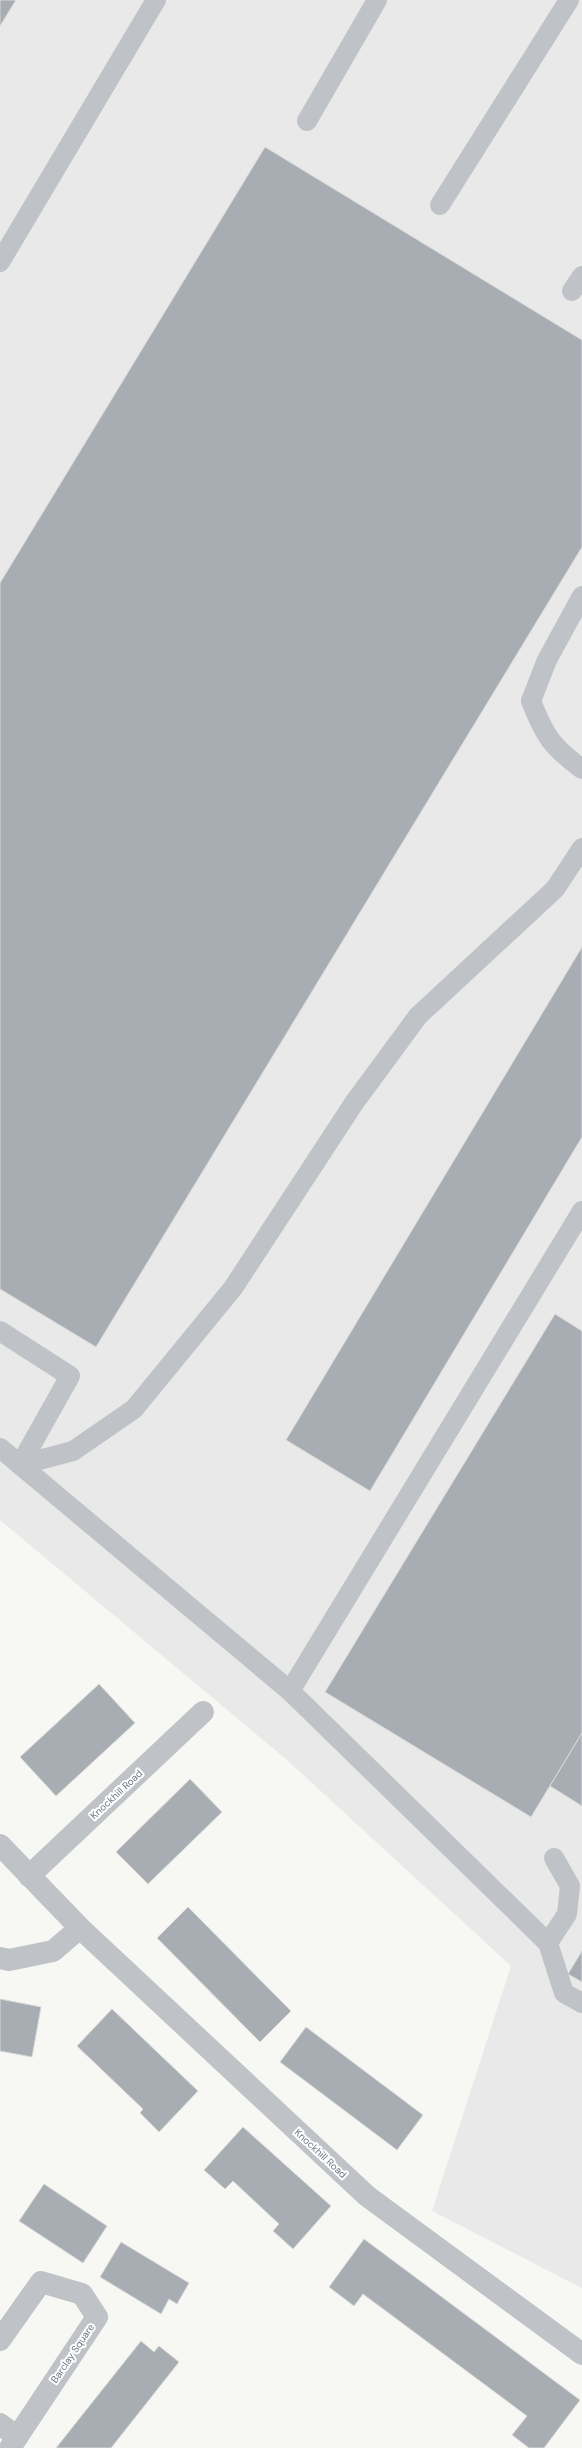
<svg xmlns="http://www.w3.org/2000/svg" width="582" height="2448" font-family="'DM Sans',sans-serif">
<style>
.built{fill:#e8e9e8}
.building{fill:#a7adb3;stroke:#d8d9d7}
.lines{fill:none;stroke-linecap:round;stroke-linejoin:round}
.service{stroke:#bfc2c6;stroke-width:20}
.minor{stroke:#bfc2c6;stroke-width:22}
.labels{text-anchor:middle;stroke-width:4;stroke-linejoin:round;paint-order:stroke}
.street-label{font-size:10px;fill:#697683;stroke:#fff}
</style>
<rect width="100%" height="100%" fill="#f7f7f4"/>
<polygon class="built" points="0,0 582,0 582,2288 432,2211 511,1966 287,1760 0,1520"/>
<g class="building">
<polygon points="0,0 16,0 0,26"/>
<polygon points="265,147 582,340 582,547 96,1347 0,1289 0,583"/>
<polygon points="582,947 582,1137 370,1491 286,1440"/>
<polygon points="555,1314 582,1331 582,1733 531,1817 325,1692"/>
<polygon points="99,1684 135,1723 56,1796 20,1757"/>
<polygon points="582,1733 582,1806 550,1786"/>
<polygon points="190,1779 222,1812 148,1884 116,1852"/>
<polygon points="188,1907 291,2011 260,2042 157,1938"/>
<polygon points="582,1951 582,1982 568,1974"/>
<polygon points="0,1999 41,2007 32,2057 0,2051"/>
<polygon points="112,2009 198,2091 159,2132 140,2113 143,2109 77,2046"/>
<polygon points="306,2027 423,2115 397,2150 280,2062"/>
<polygon points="243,2127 331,2206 293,2249 273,2231 279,2224 233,2181 225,2189 204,2170"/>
<polygon points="44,2184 107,2226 83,2263 19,2221"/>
<polygon points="364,2239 580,2400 544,2448 529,2448 512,2435 527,2416 363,2294 354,2306 329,2287"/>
<polygon points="121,2242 189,2283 177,2304 169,2299 161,2314 100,2277"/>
<polygon points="141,2341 154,2352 159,2346 179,2362 111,2448 56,2448"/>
</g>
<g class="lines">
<g class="service">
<polyline points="307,121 377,0"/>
<polyline points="440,205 569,0"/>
<polyline points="0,262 156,0"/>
<polyline points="572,291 582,276"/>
<path d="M582,596L547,660L531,701C545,736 551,746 582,769"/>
<polyline points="0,1331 70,1376 20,1465 73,1451 134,1409 233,1288 354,1103 418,1016 555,889 582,848"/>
<polyline points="0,1448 290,1691 548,1943 564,1993 582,2003"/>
<polyline points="290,1691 582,1211"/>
<polyline points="548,1943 567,1914 570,1886 554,1858"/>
</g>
<g class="minor">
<polyline points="0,1845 80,1928 367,2196 582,2354"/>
<polyline points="29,1876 203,1712"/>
<polyline points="0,1958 9,1960 53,1951 80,1928"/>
<polyline points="0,2340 41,2282 82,2294 97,2317 10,2448"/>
<polyline points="0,2424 16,2436"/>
</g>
</g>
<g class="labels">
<g class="street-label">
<text transform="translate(116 1794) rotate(-43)" y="4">Knockhill Road</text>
<text transform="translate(321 2153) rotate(43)" y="4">Knockhill Road</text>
<text transform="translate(72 2353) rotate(-56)" y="4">Barclay Square</text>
</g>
</g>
</svg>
